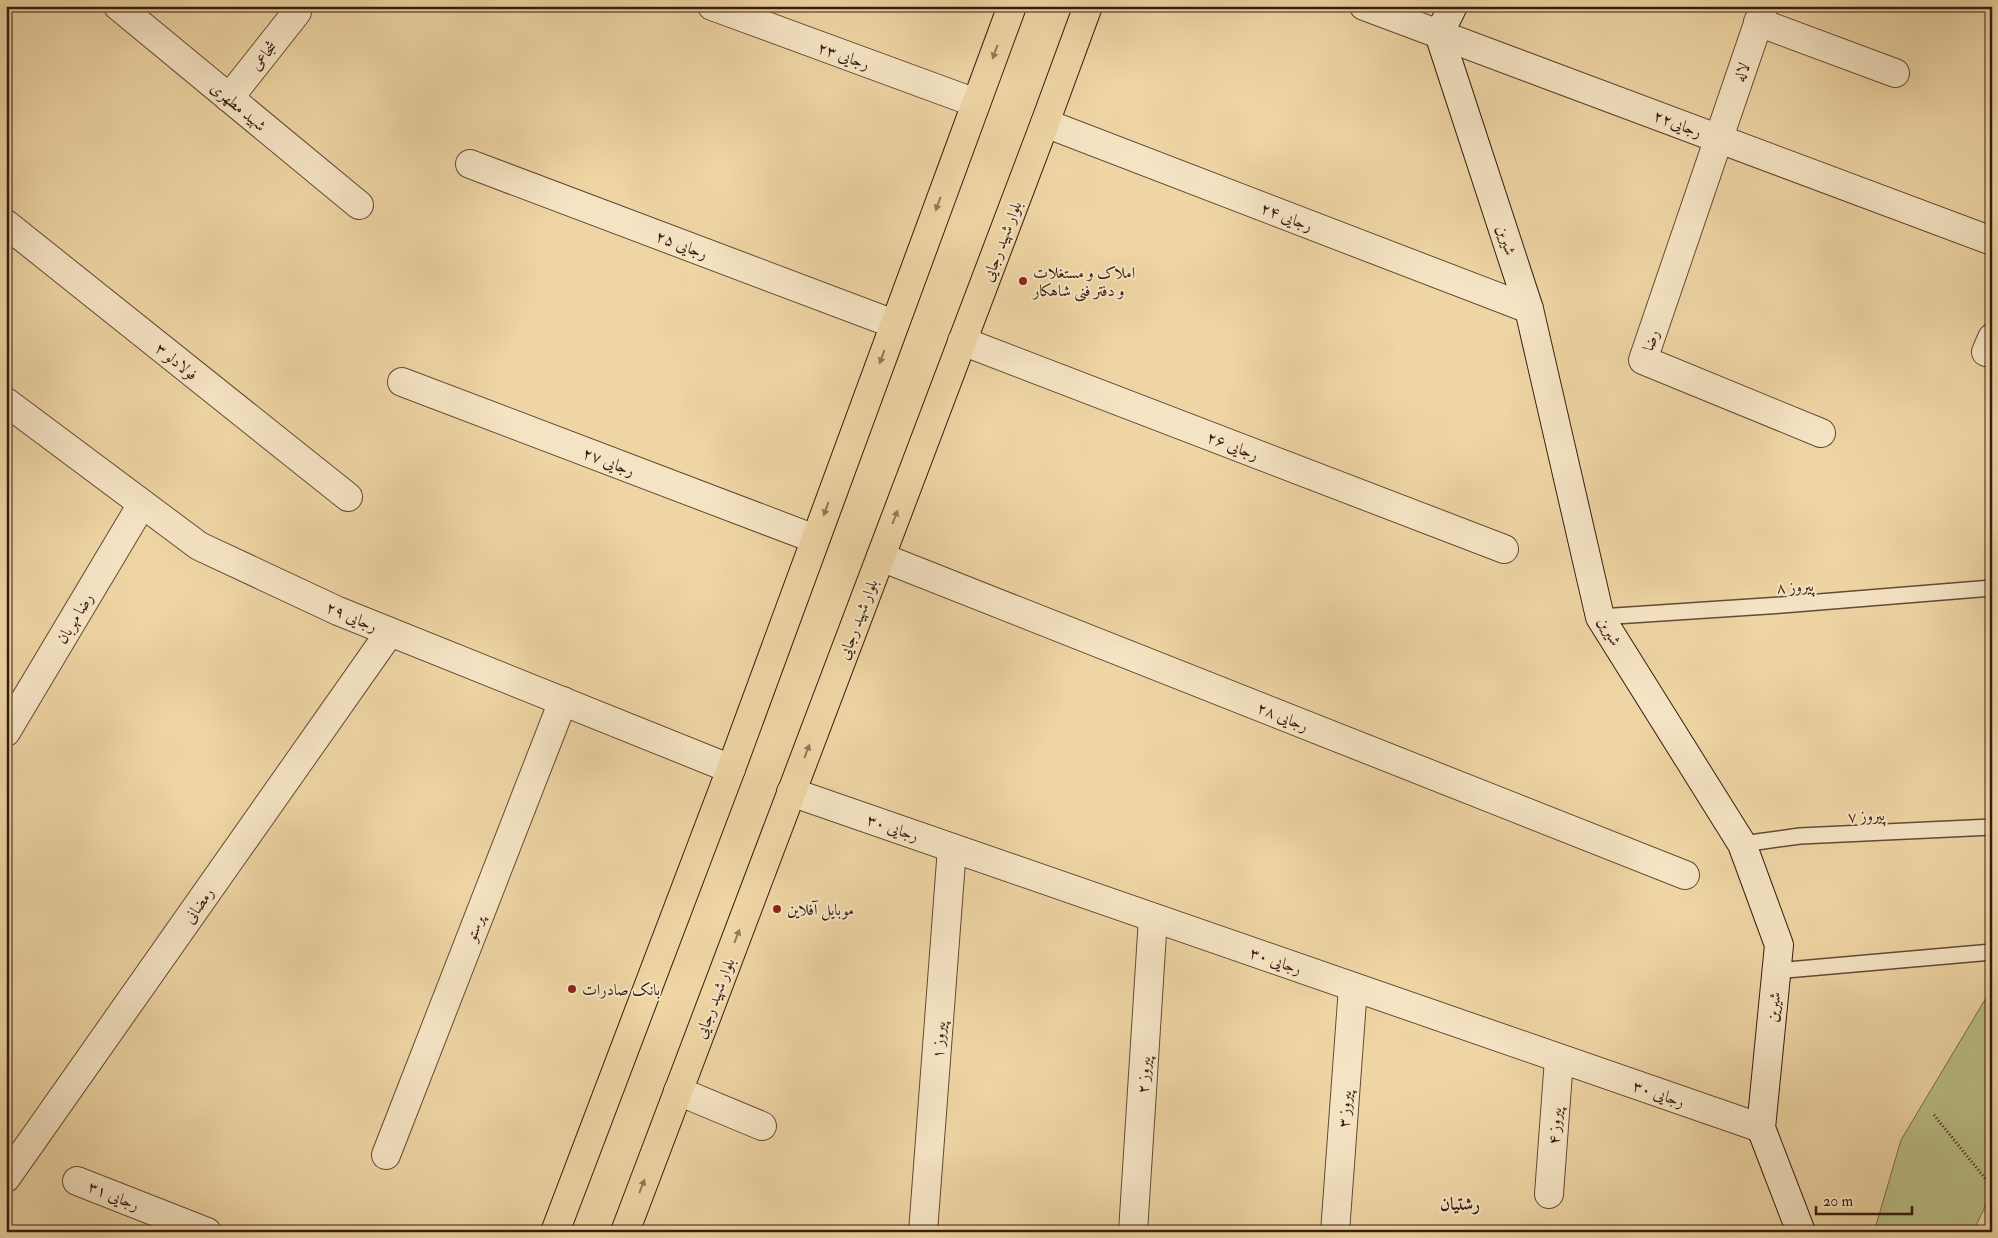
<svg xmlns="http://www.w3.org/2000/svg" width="1998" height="1238" font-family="'IM FELL Double Pica',Amiri,serif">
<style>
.green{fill:#babd85;stroke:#786c4a}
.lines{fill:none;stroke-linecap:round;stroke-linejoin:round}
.lane-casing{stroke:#644a35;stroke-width:18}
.street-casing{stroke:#644a35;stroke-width:30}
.secondary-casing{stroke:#361c10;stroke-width:30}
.primary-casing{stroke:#361c10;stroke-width:30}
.path{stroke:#361c10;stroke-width:3;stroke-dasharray:1 2.5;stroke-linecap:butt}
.lane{stroke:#f5e4c4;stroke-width:15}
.street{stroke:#f5e4c4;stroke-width:28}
.secondary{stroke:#f5e4c4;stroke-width:28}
.primary{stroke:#efd5a4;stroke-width:28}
.oneway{fill:#92785a}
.poi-dot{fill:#8f2418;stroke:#f5e4c4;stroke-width:2}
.labels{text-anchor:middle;stroke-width:4;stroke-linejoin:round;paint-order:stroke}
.street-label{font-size:16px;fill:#361c10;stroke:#f5e4c4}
.poi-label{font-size:16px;fill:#361c10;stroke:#f5e4c4;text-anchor:start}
.neighbourhood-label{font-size:18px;font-weight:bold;fill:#361c10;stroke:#f5e4c4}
</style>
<rect width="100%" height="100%" fill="#efd5a4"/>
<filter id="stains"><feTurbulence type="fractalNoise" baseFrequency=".004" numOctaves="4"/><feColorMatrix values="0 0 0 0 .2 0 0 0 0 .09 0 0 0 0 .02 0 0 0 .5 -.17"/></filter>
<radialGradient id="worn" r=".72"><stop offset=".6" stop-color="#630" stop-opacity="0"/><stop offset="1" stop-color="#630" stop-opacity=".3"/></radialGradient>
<polygon class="green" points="1992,988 1992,1192 1973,1232 1874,1232 1901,1140"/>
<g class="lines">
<g class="lane-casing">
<g id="lane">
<polyline points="1600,617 1782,605 1992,588"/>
<polyline points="1742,844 1800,836 1992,827"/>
<polyline points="1776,971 1992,952"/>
</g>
</g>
<g class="street-casing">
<g id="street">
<polyline points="118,6 359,205"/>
<polyline points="712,6 976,103"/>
<polyline points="1364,6 1992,241"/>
<polyline points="1764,6 1643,360 1821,433"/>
<polyline points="1758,22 1895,73"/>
<polyline points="229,98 297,12"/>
<polyline points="1045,123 1529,309"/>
<polyline points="470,164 894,324"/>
<polyline points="6,224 348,497"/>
<polyline points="962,341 1504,549"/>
<polyline points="1986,352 1992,338"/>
<polyline points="402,382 815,539"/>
<polyline points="6,402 199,546 338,611 731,769"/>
<polyline points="881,557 1685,875"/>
<polyline points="6,732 142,504"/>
<polyline points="791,792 1761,1128"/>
<polyline points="678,1091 762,1126"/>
<polyline points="386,1155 563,701"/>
<polyline points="6,1178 390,632"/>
<polyline points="77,1181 207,1232"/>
<polyline points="1549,1194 1559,1059"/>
<polyline points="923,1232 952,848"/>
<polyline points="1133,1232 1153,918"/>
<polyline points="1335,1232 1353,987"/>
</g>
</g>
<g class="secondary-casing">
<polyline id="secondary" points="1453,6 1439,34 1529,309 1600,617 1742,844 1779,945 1761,1128 1801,1232"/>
</g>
<g class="primary-casing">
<g id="primary">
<polyline points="555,1232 731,769 1012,6"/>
<polyline points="625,1232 1045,123 1088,6"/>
</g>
</g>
<g class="path">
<polyline points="1934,1115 1992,1187"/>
<polyline points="1986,1232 1992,1220"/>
</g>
<use href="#lane" class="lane"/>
<use href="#street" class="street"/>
<use href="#secondary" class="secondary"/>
<use href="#primary" class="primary"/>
</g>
<defs><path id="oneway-solid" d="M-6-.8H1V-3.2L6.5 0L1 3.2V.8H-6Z" transform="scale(1.25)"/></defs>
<g class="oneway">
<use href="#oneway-solid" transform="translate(995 52) rotate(110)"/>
<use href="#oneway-solid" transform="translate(938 204) rotate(110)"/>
<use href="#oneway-solid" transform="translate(882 357) rotate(110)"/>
<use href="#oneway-solid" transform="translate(826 509) rotate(110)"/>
<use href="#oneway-solid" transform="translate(895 517) rotate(-69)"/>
<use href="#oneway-solid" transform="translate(807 751) rotate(-69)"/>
<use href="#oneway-solid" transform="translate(737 936) rotate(-69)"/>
<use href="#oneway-solid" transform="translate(642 1186) rotate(-69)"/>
</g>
<g class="poi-dot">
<circle cx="1023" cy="281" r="5"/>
<circle cx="777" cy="909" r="5"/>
<circle cx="572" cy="989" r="5"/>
</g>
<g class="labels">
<g class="street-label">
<text transform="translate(263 55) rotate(-51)" y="6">شجاعی</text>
<text transform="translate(844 55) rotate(20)" y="6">رجایی ۲۳</text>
<text transform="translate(1741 72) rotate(-71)" y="6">لاله</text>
<text transform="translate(239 106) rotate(40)" y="6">شهید مطهری</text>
<text transform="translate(1678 123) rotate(21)" y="6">۲۲رجایی</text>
<text transform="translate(1287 216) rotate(21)" y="6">رجایی ۲۴</text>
<text transform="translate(1507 240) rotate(72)" y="6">شیرین</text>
<text transform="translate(1001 241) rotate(-69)" y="6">بلوار شهید رجایی</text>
<text transform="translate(682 244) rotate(21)" y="6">رجایی ۲۵</text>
<text transform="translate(1650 340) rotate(-71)" y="6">رضا</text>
<text transform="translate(177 361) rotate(39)" y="6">فولادلو ۳</text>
<text transform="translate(1233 445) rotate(21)" y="6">رجایی ۲۶</text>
<text transform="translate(609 461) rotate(21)" y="6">رجایی ۲۷</text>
<text transform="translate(1795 586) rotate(-4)" y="6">پیروز ۸</text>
<text transform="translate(352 616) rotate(23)" y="6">رجایی ۲۹</text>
<text transform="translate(74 618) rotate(-59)" y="6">رضا مهربان</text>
<text transform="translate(857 619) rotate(-69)" y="6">بلوار شهید رجایی</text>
<text transform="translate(1610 631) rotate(60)" y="6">شیرین</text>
<text transform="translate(1283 716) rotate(22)" y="6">رجایی ۲۸</text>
<text transform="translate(1866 815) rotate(-3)" y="6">پیروز ۷</text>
<text transform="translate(893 827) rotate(19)" y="6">رجایی ۳۰</text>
<text transform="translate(198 905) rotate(-55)" y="6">رمضانی</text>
<text transform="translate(474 928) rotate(-69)" y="6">پرستو</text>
<text transform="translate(1276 960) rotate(19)" y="6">رجایی ۳۰</text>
<text transform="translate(714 998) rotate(-69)" y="6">بلوار شهید رجایی</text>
<text transform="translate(1773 1007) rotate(-84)" y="6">شیرین</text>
<text transform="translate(938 1040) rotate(-86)" y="6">پیروز ۱</text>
<text transform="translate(1143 1075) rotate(-86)" y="6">پیروز ۲</text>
<text transform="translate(1659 1093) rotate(19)" y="6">رجایی ۳۰</text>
<text transform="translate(1344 1109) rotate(-86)" y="6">پیروز ۳</text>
<text transform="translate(1554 1126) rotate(-86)" y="6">پیروز ۴</text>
<text transform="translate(114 1195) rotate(22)" y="6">رجایی ۳۱</text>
</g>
<g class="poi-label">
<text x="1033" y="278">املاک و مستغلات<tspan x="1033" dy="18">و دفتر فنی شاهکار</tspan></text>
<text x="787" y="915">موبایل آفلاین</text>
<text x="582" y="995">بانک صادرات</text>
</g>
<g class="neighbourhood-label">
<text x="1460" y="1210">رشتیان</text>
</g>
</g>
<rect width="1998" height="1238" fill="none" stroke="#efd5a4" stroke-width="25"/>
<rect x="8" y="8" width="1983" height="1223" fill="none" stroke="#361c10" stroke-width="2.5"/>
<rect x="12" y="12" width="1973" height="1213" fill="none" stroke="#361c10"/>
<path d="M1816 1206v8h96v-8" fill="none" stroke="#361c10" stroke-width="2.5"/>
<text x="1823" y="1206" font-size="15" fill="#361c10" stroke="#f5e4c4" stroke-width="4" paint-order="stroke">20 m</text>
<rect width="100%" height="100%" filter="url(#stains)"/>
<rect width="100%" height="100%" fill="url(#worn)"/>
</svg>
